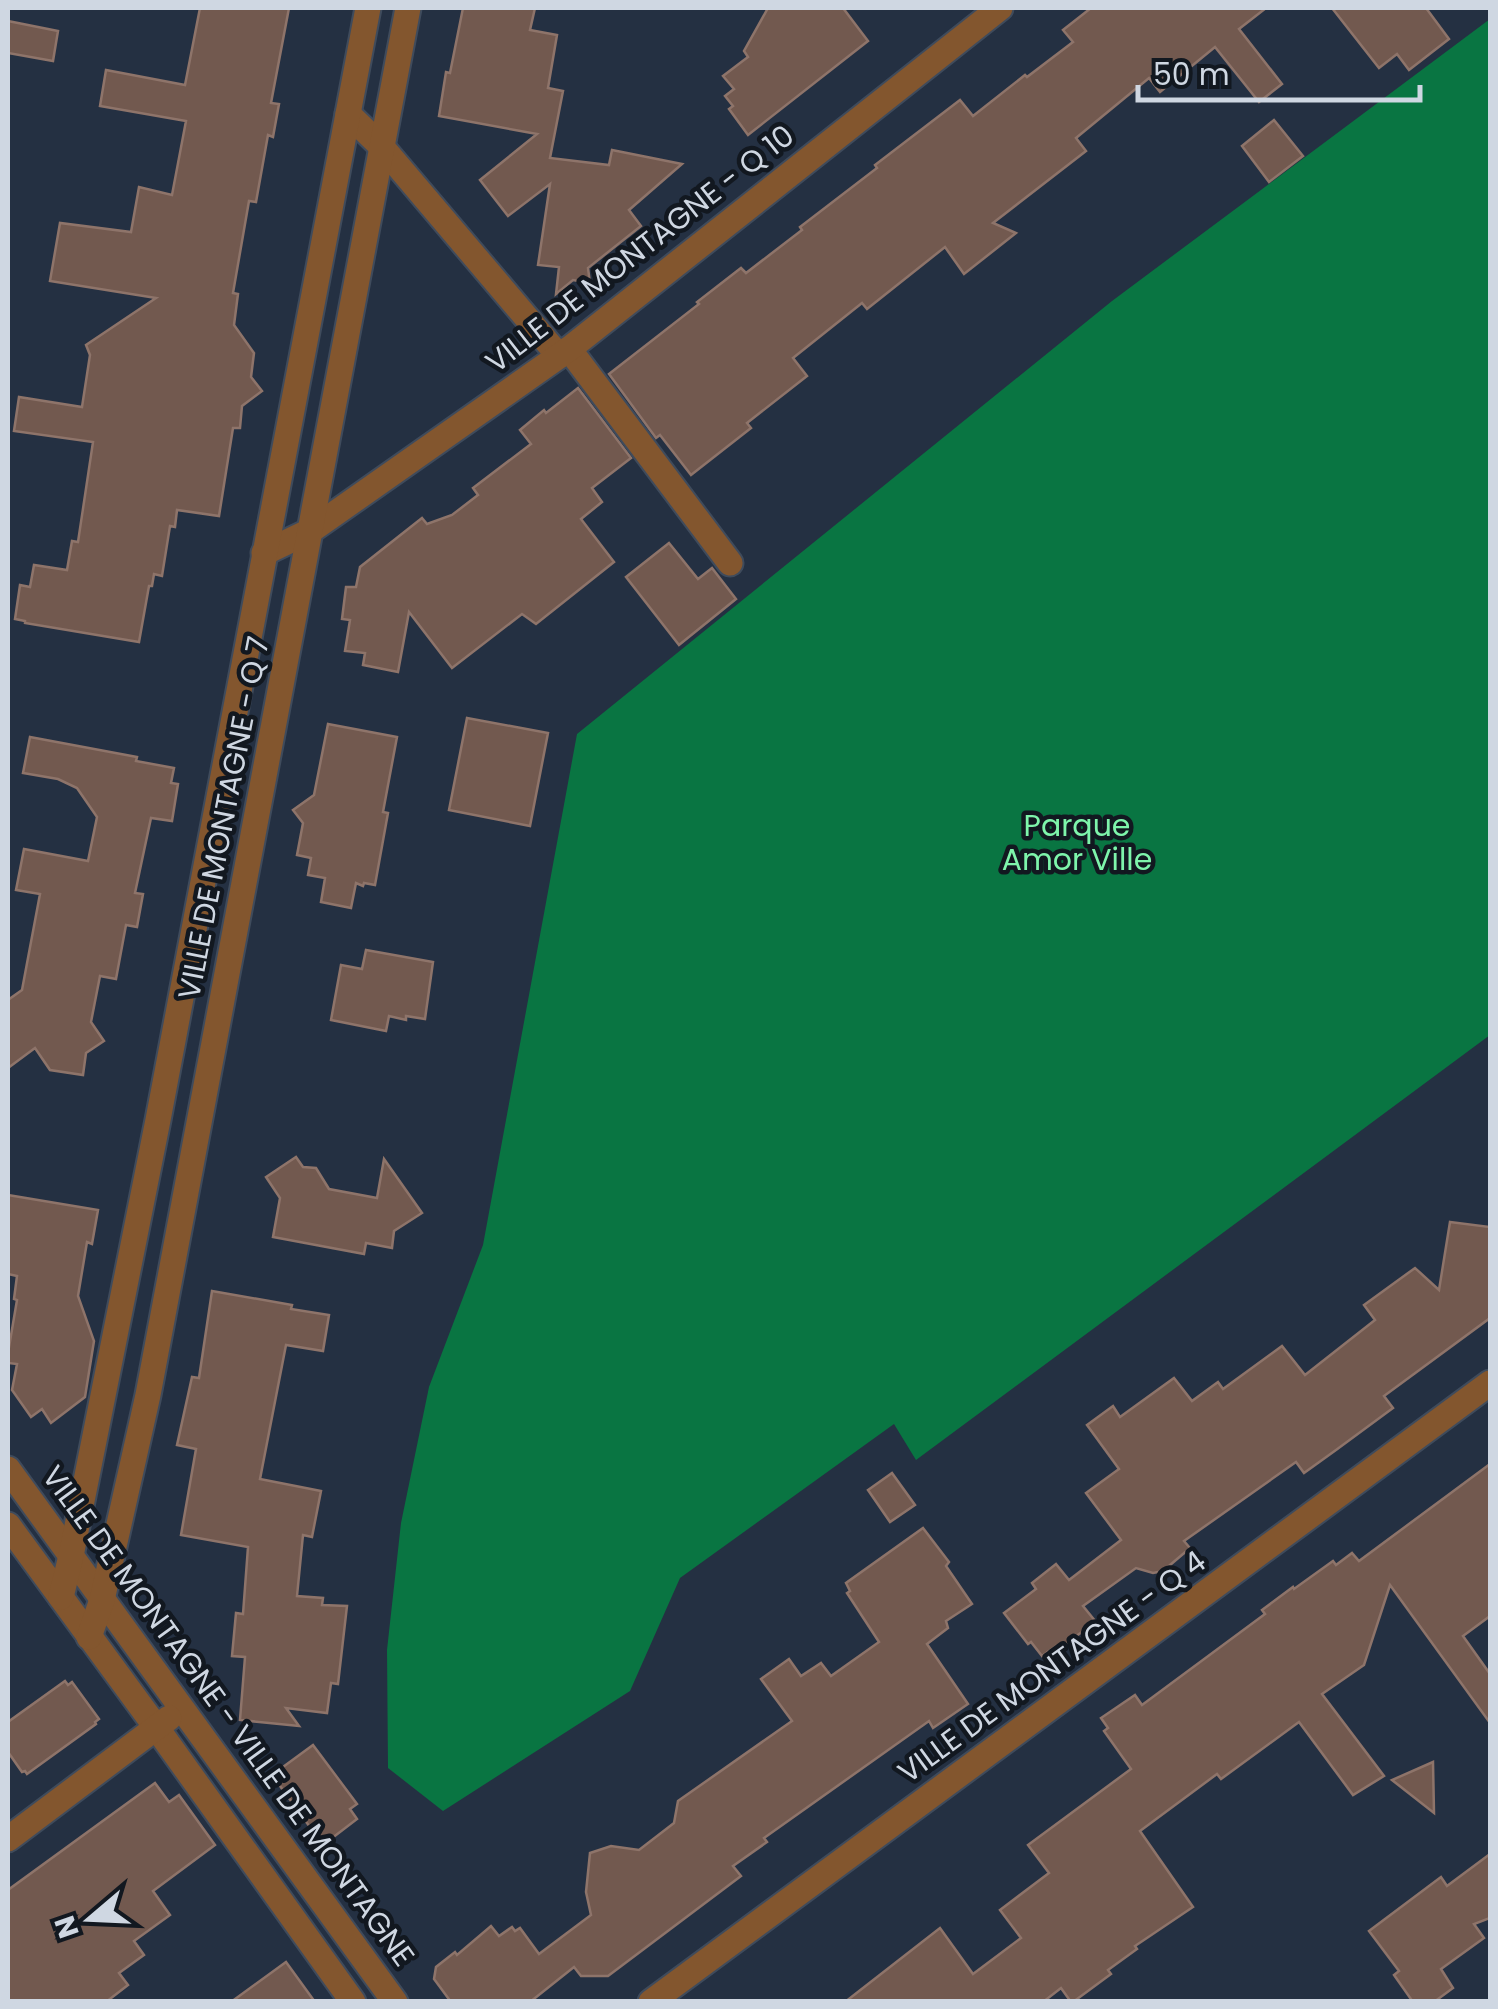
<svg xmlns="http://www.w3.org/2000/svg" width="1498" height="2009" font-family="Poppins,sans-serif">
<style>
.forest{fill:#097542}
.building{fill:#72594f;stroke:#8e746a;stroke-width:2.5}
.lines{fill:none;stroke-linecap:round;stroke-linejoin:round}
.minor-casing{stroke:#3f4b5c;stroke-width:29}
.minor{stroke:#83562e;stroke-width:25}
.labels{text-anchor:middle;stroke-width:9;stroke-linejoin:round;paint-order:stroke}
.street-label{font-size:30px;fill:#cfd7e2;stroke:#121820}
.park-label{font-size:30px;fill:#7ef5ab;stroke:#121820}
</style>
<rect width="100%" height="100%" fill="#243042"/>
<polygon class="forest" points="1490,19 1490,1035 916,1460 894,1424 680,1578 630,1691 443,1811 388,1768 387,1650 401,1523 429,1387 483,1245 577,734 1112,301"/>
<g class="building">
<polygon points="200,8 289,8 271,103 279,104 273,137 268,135 256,202 249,201 233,293 238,294 234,325 254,353 251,377 262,391 242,406 240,428 233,428 219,516 177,510 175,527 170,526 162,576 154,574 152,586 149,586 139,642 25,623 25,621 15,619 20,585 30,587 34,565 67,570 72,541 78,542 93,442 14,431 19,397 82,407 90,355 86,345 156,298 50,281 60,223 131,232 139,187 172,195 186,121 100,106 106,70 185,85"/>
<polygon points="463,8 535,8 530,30 557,35 548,88 563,91 550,158 609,165 612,150 682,164 629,210 641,226 588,268 590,283 573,280 556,294 559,267 538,265 550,184 508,216 480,180 537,134 439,116 446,72 450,73"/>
<polygon points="768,8 843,8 868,41 748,135 729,109 733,106 725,96 734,89 723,76 748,57 744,51"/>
<polygon points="1091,8 1266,8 1239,29 1282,84 1259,102 1215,47 1160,92 1149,78 1076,138 1086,151 993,223 1016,233 964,274 945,247 867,309 862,303 793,358 807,376 747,423 751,428 691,475 660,435 656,438 609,374 699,304 697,302 741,268 746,273 802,230 800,227 877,168 875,165 960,100 973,116 1025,75 1027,77 1073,42 1063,30"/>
<polygon points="1332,8 1426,8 1449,39 1409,70 1397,54 1379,68"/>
<polygon points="8,21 58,31 53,61 8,53"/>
<polygon points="1274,120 1303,156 1269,182 1242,146"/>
<polygon points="578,388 631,458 592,488 602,502 581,519 614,562 536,624 522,614 452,668 409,612 398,672 363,665 365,653 345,651 350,620 342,619 346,587 356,587 360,567 422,518 427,524 452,515 478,495 473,488 531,444 520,430 544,410 546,413"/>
<polygon points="669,543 698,579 712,568 736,599 679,645 626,577"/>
<polygon points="467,718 548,733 530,826 449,810"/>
<polygon points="328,724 397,737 383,812 388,813 375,885 364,883 363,886 356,883 351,908 321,902 325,878 308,875 311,858 297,855 303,823 293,810 314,795"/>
<polygon points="30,737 137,757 136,761 174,768 171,783 178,784 172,821 151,818 135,893 143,894 137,927 126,925 116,979 100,976 91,1022 104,1041 86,1053 83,1075 50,1070 35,1048 8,1068 8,1000 22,990 40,894 16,890 24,849 88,861 97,817 77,788 58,779 23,773"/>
<polygon points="366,950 433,962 425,1019 406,1016 406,1020 389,1016 386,1031 331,1020 341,965 362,969"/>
<polygon points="296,1157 303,1167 316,1168 329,1189 377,1198 384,1159 422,1213 394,1231 392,1248 366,1243 364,1254 273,1237 280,1198 266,1177"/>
<polygon points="8,1195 98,1210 92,1244 87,1242 78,1296 94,1341 85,1397 51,1423 42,1409 31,1417 12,1390 17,1364 8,1363 8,1353 17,1300 14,1299 17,1276 8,1274"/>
<polygon points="1450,1222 1490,1227 1490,1318 1384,1396 1393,1408 1336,1450 1304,1473 1296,1462 1184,1541 1190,1548 1163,1571 1153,1573 1136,1568 1083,1606 1096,1622 1058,1649 1056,1646 1042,1656 1031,1642 1028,1644 1004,1613 1036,1589 1032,1583 1056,1564 1069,1580 1121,1540 1086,1493 1119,1469 1087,1425 1113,1406 1120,1417 1174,1378 1192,1401 1218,1382 1223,1389 1282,1346 1305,1375 1375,1320 1364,1305 1415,1268 1439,1290"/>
<polygon points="212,1291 292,1305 291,1309 329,1315 323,1351 286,1345 260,1479 321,1491 312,1537 303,1535 297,1596 323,1598 322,1605 347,1606 338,1684 331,1683 327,1713 286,1708 299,1726 240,1720 245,1657 232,1656 236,1613 243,1614 248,1547 181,1535 196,1449 177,1445 192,1377 199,1378"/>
<polygon points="1490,1464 1490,1616 1463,1636 1490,1674 1490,1723 1390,1585 1364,1665 1322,1694 1384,1776 1353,1795 1299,1722 1221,1779 1217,1774 1140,1831 1193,1907 1135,1946 1137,1949 1108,1970 1111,1974 1073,2002 1071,2002 1061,1988 1043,2002 845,2002 940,1928 973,1974 1021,1938 1000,1910 1049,1873 1028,1845 1131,1769 1104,1731 1108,1728 1101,1718 1135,1695 1142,1705 1265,1614 1262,1610 1293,1587 1294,1589 1333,1561 1336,1565 1352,1553 1359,1561"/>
<polygon points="892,1473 915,1505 890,1522 868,1490"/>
<polygon points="923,1528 949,1562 946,1566 972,1604 946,1621 948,1628 927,1644 968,1704 933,1728 929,1721 764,1838 767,1842 733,1866 741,1876 608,1976 581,1976 574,1967 530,2002 451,2002 434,1979 436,1967 455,1952 457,1955 491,1926 499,1936 512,1927 515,1931 520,1928 539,1954 591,1915 586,1892 590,1853 611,1846 639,1850 674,1823 678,1801 792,1721 761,1679 789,1659 801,1676 821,1663 831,1676 879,1642 847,1593 850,1591 846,1583"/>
<polygon points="65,1681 68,1685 72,1682 99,1719 95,1722 96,1724 27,1774 25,1771 22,1772 8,1752 8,1722"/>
<polygon points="313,1745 357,1804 350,1809 357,1819 323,1845 272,1775"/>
<polygon points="1433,1762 1434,1813 1392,1780"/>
<polygon points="155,1783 169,1802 179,1795 215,1845 153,1891 170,1915 134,1941 144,1955 119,1973 128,1985 106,2002 8,2002 8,1890"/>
<polygon points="1490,1854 1490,1918 1474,1924 1484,1938 1441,1969 1453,1988 1434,2002 1413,2002 1394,1975 1399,1971 1369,1931 1441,1877 1447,1886"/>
<polygon points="286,1962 315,2002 231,2002"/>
</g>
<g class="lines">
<g class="minor-casing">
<g id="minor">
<polyline points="348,114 382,147 559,356"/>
<polyline points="569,349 730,563"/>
<polyline points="264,553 310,531 569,349 1000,8"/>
<polyline points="8,1469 395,2002"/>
<polyline points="8,1525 156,1727 353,2002"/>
<polyline points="61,1597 71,1556 158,1120 368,8"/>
<polyline points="89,1637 102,1600 148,1395 408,8"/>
<polyline points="8,1839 169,1718"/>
<polyline points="651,2002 1490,1383"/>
</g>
</g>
<use href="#minor" class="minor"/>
</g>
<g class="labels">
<g class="street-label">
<text transform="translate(640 249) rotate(-38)" y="10">VILLE DE MONTAGNE - Q 10</text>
<text transform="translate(224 818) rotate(-79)" y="10">VILLE DE MONTAGNE - Q 7</text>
<text transform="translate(1052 1667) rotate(-36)" y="10">VILLE DE MONTAGNE - Q 4</text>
<text transform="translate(228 1716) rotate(54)" y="10">VILLE DE MONTAGNE - VILLE DE MONTAGNE</text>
</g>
<g class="park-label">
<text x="1077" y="836">Parque<tspan x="1077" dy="34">Amor Ville</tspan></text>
</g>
</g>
<rect width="1498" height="2009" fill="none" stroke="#cfd7e2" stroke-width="20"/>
<g transform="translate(90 1919) rotate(251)" stroke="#121820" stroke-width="8" paint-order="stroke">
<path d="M0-8L18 38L0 25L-18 38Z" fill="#cfd7e2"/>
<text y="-15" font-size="28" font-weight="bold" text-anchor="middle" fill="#cfd7e2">N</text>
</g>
<path d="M1138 85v15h282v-15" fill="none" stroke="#cfd7e2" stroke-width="5"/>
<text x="1153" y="85" font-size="30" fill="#cfd7e2" stroke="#121820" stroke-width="8" paint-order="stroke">50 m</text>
</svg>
